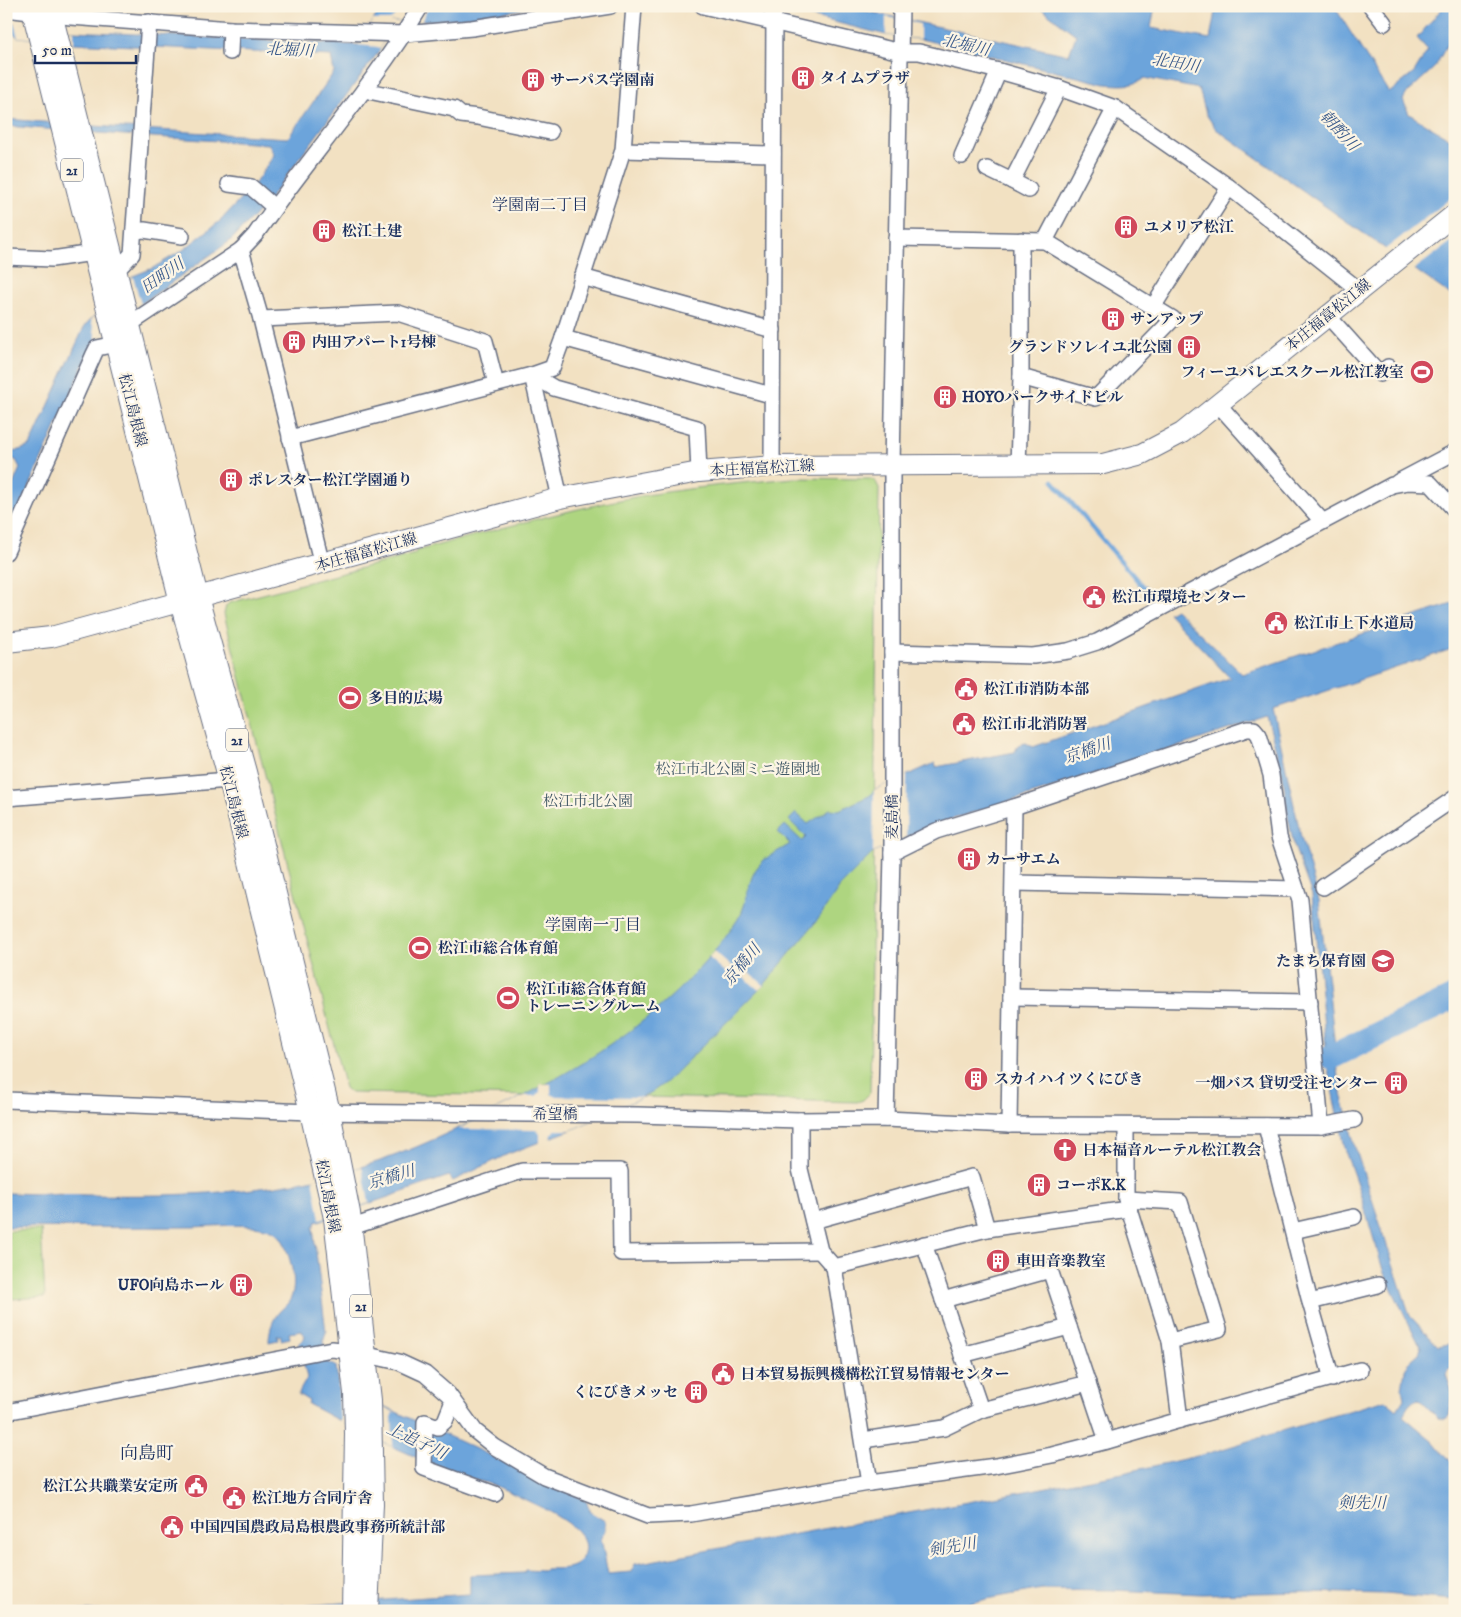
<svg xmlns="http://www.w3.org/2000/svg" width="1461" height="1617" font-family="'IM FELL DW Pica','Noto Serif JP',serif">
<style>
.green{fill:#aed580;stroke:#64826f}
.water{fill:#6ca4db;stroke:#446a9c;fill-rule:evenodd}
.pier{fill:#f2e1c2}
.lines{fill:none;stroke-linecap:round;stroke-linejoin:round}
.stream{stroke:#6ca4db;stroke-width:4.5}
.river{stroke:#6ca4db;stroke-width:25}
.minor-casing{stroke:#666d81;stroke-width:18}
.major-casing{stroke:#666d81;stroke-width:22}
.minor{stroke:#fff;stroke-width:15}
.major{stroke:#fff;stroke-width:20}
.labels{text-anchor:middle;stroke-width:4.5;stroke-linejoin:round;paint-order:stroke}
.shield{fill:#fcf5e5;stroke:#5e6a86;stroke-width:1}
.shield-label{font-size:14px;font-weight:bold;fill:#1b2f5e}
.poi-label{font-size:15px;font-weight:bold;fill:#1b2f5e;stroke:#fcf5e5;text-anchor:start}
.street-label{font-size:15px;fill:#1b2f5e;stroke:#fcf5e5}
.park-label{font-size:15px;fill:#405866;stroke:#fcf5e5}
.water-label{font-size:16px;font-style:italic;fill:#37588a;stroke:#fcf5e5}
.neighbourhood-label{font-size:16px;fill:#1b2f5e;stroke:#fcf5e5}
.quarter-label{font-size:18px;fill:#1b2f5e;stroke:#fcf5e5}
</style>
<rect width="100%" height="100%" fill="#fcf5e5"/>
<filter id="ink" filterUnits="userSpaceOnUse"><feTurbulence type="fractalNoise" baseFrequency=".02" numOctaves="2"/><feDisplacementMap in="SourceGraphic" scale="10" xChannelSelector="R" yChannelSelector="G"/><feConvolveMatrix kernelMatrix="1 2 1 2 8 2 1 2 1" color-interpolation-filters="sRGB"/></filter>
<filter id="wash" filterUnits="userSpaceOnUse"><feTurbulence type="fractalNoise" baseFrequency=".0096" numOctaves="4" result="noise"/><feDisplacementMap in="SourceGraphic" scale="20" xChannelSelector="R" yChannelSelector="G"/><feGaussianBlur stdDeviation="1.12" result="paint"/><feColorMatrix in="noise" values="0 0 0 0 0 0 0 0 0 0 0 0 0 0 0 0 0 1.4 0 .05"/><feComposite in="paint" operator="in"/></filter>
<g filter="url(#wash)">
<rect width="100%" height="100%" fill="#f2e1c2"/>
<g class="green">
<path d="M794,478L871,479L876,482L879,488L870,1093L863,1100L857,1102L642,1097L551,1084H540V1092L536,1096L351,1093L345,1088L224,614L226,606L229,603L415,554L416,551C488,532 561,511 635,497C687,488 740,483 794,478Z"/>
<polygon points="41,1230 45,1297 12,1299 8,1231"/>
</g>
<g class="water">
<path d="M382,6H538C489,16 441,22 390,21L380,50L265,205L230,241L141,304L119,316L92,346L6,539V501L20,468L16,460L6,458V451H17L30,446L85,325L133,276L153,268L183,250L220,221L254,185L274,155L269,144L137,136L6,126V119L93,126L288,138L334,72L331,56L74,43L18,37L10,31H6V22L74,31L358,45Z"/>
<path d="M770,6H843L1069,55L1076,35L1038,6H1155L1151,28L1210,39L1216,6H1334L1389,93L1414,73L1428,50L1417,38L1444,6H1455V30L1435,67L1407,93L1403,100L1409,114L1455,142V298L1216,129L1206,114L1199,89L1144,78C1135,87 1118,85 1106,84L943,44L920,39L886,35Z"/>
<path d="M1455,603V648L1273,709L1301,837L1319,900L1335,1047L1337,1049L1338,1058L1336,1065L1341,1093L1355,1147L1410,1316L1438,1346L1455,1343V1367L1448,1370L1446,1375L1453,1394L1449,1416L1445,1419L1438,1418L1419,1399C1411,1400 1406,1409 1403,1416L1433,1441L1447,1458L1455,1464V1600L1384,1594L1308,1592L1201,1594L1112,1590L1042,1589L987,1599L938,1611H75L186,1609L188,1606L222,1605L224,1608H248L249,1605L282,1604L286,1607L470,1594V1575L524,1573L525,1570L544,1571L545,1569C560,1568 578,1572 584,1553C592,1527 539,1507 522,1498C507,1491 495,1484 479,1481C419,1460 363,1435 308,1404L309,1401L298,1394L307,1378L299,1344L305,1337L302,1331L289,1333L290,1338L281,1340V1335L277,1336L278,1340L269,1342C269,1331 272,1320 280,1311C284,1307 288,1304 290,1300C298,1285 291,1262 286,1248C283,1239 278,1232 269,1229C252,1223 212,1226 193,1227C131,1227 69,1228 6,1227V1193C124,1196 247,1202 361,1167C409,1153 459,1128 504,1106C566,1075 626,1040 676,992C699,970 721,946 738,919C749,903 746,879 760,864C768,855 780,851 790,844L778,832L785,825L802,841L806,837L789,820L796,813L808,824L830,809L839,810L871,795L874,790L935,763L936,767L1015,752L1018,745L1026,743L1033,747L1230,678L1168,613L1175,609L1242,674ZM1267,717L1283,776L1288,817L1294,846L1312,895L1328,1070L1344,1148L1359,1190L1384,1273L1421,1348L1419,1353L1409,1362L1405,1370L1402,1388L1404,1399L1397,1410L1385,1400L1206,1454L1123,1473L635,1564L631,1572L608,1574L601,1538L605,1530V1521L590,1512L586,1500L338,1385L336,1366L324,1361V1339L326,1332L313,1228L316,1222L449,1176L453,1181L508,1154L571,1130L649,1094L666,1082L764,985L819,918L841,885L873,853L932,825L1056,787Z"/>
</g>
<g class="pier">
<polygon points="405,6 429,6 421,22 391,21 380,50 378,47 358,45 373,20 390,20 396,14 401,14"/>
<polygon points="886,17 920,24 920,39 886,35"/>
<polygon points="14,22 74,31 74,43 18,37"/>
<polygon points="1455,195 1455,239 1412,271 1383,251"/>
<polygon points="133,276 141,304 119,316 97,341 91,320"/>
<polygon points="907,775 906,837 873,853 874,790"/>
<polygon points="714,952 734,969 739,964 764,985 759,990 740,974 735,980 709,958"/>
<polygon points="542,1084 551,1084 551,1094 555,1096 642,1097 571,1130 555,1130 551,1134 550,1142 542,1144 540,1144 540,1134 536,1130 458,1129 524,1096 536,1096 540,1092 540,1085"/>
<polygon points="362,1167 369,1203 320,1219 313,1179"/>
<polygon points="338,1385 396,1413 392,1413 393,1447 340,1422"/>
</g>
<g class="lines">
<polyline class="stream" points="1053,481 1154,600"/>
<polyline class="river" points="1331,1057 1455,997"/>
</g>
</g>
<g filter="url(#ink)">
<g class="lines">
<g class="minor-casing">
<g id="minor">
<polyline points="703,6 901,52 919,52 999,71 1059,88 1115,108 1229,187 1359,290"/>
<polyline points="1371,6 1384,23"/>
<polyline points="6,9 71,17 231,29 404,34 472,28 610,6"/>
<polyline points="230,52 231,29"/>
<polyline points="364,90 454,109 461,115 478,117 550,132"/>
<polyline points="623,150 773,154"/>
<polyline points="962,156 999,71"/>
<polyline points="987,169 1012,181 1059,88"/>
<polyline points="1012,181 1029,190"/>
<polyline points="229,184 251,187 274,207"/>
<polyline points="135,231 144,230 182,236"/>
<polyline points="896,238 1045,241 1173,319 1096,398 1021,377"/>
<polyline points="1045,241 1115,108"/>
<polyline points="241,250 261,319 322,565"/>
<polyline points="6,257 52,259 93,253"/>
<polyline points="116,271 132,254 149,22"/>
<polyline points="582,277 773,330"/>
<polyline points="1153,307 1229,187"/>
<polyline points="1328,316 1380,374 1388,367"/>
<polyline points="261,319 398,313 485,341 496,384"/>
<path d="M130,324L241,250L255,235C309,158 372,87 421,6"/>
<polyline points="563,338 771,395"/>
<polyline points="532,375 554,388 697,428 699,472"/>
<polyline points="532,375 560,498"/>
<polyline points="1218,404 1322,521"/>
<polyline points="290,438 532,375 552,368 563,338 623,150 634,6"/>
<polyline points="1018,465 1021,377 1021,240"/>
<polyline points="772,466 774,6"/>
<polyline points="1398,482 1455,452"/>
<polyline points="6,552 94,354 97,348 116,344"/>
<polyline points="892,652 1033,656 1068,651 1097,642 1392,485 1408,482 1430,483 1455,510"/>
<polyline points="6,798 229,780"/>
<polyline points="892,853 936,831 1014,807 1247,729 1254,729 1259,735 1271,775 1279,837 1300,900 1321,1126"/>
<polyline points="1014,883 1296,889"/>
<polyline points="1323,887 1455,798"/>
<polyline points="1011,997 1310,1002"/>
<polyline points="6,1100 310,1112 638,1115 800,1120 886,1119 1009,1125 1321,1126 1354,1120"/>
<polyline points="886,1119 892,853 892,464 901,6"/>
<polyline points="800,1120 800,1169 820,1251 834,1267 869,1483"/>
<polyline points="1009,1125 1014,807"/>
<polyline points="1126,1126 1126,1199 1170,1341 1180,1420"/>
<polyline points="1266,1126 1310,1302 1332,1379"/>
<polyline points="1126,1199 1180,1202 1219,1329 1170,1341"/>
<polyline points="813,1221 972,1177 987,1229"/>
<polyline points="352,1227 522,1171 620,1171 621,1253 820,1251"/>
<polyline points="1293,1231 1354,1217"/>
<polyline points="924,1244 981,1410"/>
<polyline points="834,1267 987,1229 1128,1209"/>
<polyline points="943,1300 1050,1270 1107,1441"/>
<polyline points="1310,1302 1378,1285"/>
<polyline points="962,1355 1069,1327"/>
<polyline points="453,1401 445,1421 438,1427 425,1422 424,1468 495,1494"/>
<polyline points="6,1412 332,1349 349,1351 399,1362 425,1374 448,1394 475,1431 495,1447 544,1476 648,1516 691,1514 869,1483 996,1466 1052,1455 1107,1441 1180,1420 1360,1370"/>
<polyline points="863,1440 944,1428 981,1410 1088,1383"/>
</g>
</g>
<g class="major-casing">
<g id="major">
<polyline points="31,6 180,602 229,780 310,1112 334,1218 354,1393 355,1434 352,1611"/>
<polyline points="50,6 198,597 246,772 330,1112 350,1213 371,1400 373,1504 368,1611"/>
<polyline points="6,642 51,637 560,498 699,472 772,466 1103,464 1142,454 1182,433 1455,214"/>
</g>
</g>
<use href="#minor" class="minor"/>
<use href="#major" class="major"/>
</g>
</g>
<defs>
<g id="building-disc" transform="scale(1.25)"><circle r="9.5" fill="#d1495b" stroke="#fcf5e5"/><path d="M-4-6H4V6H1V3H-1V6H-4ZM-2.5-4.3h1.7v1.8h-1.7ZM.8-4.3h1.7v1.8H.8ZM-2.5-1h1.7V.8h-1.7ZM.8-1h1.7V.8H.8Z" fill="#fff"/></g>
<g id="stadium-disc" transform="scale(1.25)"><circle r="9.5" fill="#d1495b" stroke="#fcf5e5"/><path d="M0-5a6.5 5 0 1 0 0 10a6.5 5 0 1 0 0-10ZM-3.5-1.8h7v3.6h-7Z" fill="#fff"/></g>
<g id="civic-disc" transform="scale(1.25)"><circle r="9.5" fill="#d1495b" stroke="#fcf5e5"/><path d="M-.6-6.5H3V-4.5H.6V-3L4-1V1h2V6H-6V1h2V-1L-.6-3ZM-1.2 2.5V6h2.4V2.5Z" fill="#fff"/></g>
<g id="school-disc" transform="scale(1.25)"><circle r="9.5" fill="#d1495b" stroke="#fcf5e5"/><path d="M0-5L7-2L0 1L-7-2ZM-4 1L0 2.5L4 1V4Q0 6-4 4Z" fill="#fff"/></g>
<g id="church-disc" transform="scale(1.25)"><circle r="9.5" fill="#d1495b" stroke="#fcf5e5"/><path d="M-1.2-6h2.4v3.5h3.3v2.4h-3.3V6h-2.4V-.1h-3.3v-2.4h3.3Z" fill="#fff"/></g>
</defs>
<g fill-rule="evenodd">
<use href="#building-disc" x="803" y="78"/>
<use href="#building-disc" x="533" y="80"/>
<use href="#building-disc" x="1126" y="227"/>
<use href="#building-disc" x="324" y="231"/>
<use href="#building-disc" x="1113" y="319"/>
<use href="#building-disc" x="294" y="342"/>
<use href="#building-disc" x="1189" y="347"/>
<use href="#stadium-disc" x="1422" y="372"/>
<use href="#building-disc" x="945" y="397"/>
<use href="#building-disc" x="231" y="480"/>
<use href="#civic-disc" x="1094" y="597"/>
<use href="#civic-disc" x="1276" y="623"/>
<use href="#civic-disc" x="966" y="689"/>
<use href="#stadium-disc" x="350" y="698"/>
<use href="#civic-disc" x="964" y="724"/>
<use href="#building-disc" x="969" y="859"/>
<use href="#stadium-disc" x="420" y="948"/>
<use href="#school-disc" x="1383" y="961"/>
<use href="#stadium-disc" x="508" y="998"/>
<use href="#building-disc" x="976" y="1079"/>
<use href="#building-disc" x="1396" y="1083"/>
<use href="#church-disc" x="1065" y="1150"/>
<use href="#building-disc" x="1039" y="1185"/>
<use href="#building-disc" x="998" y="1261"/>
<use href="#building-disc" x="241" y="1285"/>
<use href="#civic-disc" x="723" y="1374"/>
<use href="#building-disc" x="696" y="1392"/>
<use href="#civic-disc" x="196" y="1486"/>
<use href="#civic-disc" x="234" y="1498"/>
<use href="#civic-disc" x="172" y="1527"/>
</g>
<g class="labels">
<g class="shield">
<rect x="61" y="158.5" width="22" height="23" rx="4"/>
<rect x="226" y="728.5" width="22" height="23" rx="4"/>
<rect x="350" y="1294.5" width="22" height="23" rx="4"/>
</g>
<g class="shield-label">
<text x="72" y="175">21</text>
<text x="237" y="745">21</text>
<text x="361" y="1311">21</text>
</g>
<g class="poi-label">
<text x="820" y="83">タイムプラザ</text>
<text x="550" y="85">サーパス学園南</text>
<text x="1144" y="232">ユメリア松江</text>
<text x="342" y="236">松江土建</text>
<text x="1130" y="324">サンアップ</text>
<text x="312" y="347">内田アパート1号棟</text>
<text x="1172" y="352" text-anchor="end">グランドソレイユ北公園</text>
<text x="1404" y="377" text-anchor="end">フィーユバレエスクール松江教室</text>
<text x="962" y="402">HOYOパークサイドビル</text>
<text x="248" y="485">ポレスター松江学園通り</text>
<text x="1112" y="602">松江市環境センター</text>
<text x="1294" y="628">松江市上下水道局</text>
<text x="984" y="694">松江市消防本部</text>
<text x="368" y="703">多目的広場</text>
<text x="982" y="729">松江市北消防署</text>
<text x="986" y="864">カーサエム</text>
<text x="438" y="953">松江市総合体育館</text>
<text x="1366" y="966" text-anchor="end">たまち保育園</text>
<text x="526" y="994">松江市総合体育館<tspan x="526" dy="17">トレーニングルーム</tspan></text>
<text x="994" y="1084">スカイハイツくにびき</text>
<text x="1378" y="1088" text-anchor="end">一畑バス 貸切受注センター</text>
<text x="1082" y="1155">日本福音ルーテル松江教会</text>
<text x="1056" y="1190">コーポK.K</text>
<text x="1016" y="1266">車田音楽教室</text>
<text x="224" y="1290" text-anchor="end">UFO向島ホール</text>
<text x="740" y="1379">日本貿易振興機構松江貿易情報センター</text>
<text x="678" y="1397" text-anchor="end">くにびきメッセ</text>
<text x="178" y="1491" text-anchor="end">松江公共職業安定所</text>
<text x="252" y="1503">松江地方合同庁舎</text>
<text x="190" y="1532">中国四国農政局島根農政事務所統計部</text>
</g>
<g class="street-label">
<text transform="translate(1328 315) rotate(-39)" y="5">本庄福富松江線</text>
<text transform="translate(133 410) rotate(76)" y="5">松江島根線</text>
<text transform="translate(762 468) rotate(-3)" y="5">本庄福富松江線</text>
<text transform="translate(366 552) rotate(-16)" y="5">本庄福富松江線</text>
<text transform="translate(234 802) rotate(76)" y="5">松江島根線</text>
<text transform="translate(892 817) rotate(-90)" y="5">麦島橋</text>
<text x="555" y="1119">希望橋</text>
<text transform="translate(328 1196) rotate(79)" y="5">松江島根線</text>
</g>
<g class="park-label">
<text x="738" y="774">松江市北公園ミニ遊園地</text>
<text x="588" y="806">松江市北公園</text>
</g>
<g class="water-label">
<text transform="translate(966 44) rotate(13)" y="6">北堀川</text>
<text transform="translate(290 49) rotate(3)" y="6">北堀川</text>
<text transform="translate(1176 62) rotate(10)" y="6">北田川</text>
<text transform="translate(1340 130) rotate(47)" y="6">朝酌川</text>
<text transform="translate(162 275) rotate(-35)" y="6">田町川</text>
<text transform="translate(1087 750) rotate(-19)" y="6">京橋川</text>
<text transform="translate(741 964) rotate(-50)" y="6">京橋川</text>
<text transform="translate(391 1176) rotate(-16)" y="6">京橋川</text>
<text transform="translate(417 1440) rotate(25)" y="6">上追子川</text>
<text x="1362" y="1508">剣先川</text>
<text transform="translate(952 1546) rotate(-10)" y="6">剣先川</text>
</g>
<g class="neighbourhood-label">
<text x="540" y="210">学園南二丁目</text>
<text x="593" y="930">学園南一丁目</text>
</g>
<g class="quarter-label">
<text x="147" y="1459">向島町</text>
</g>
</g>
<rect width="1461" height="1617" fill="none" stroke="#fcf5e5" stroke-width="25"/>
<path d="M35 55v8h101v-8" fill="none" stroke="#1b2f5e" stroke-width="2.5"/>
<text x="42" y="55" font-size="15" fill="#1b2f5e" stroke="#fcf5e5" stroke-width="4" paint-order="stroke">50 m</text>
</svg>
